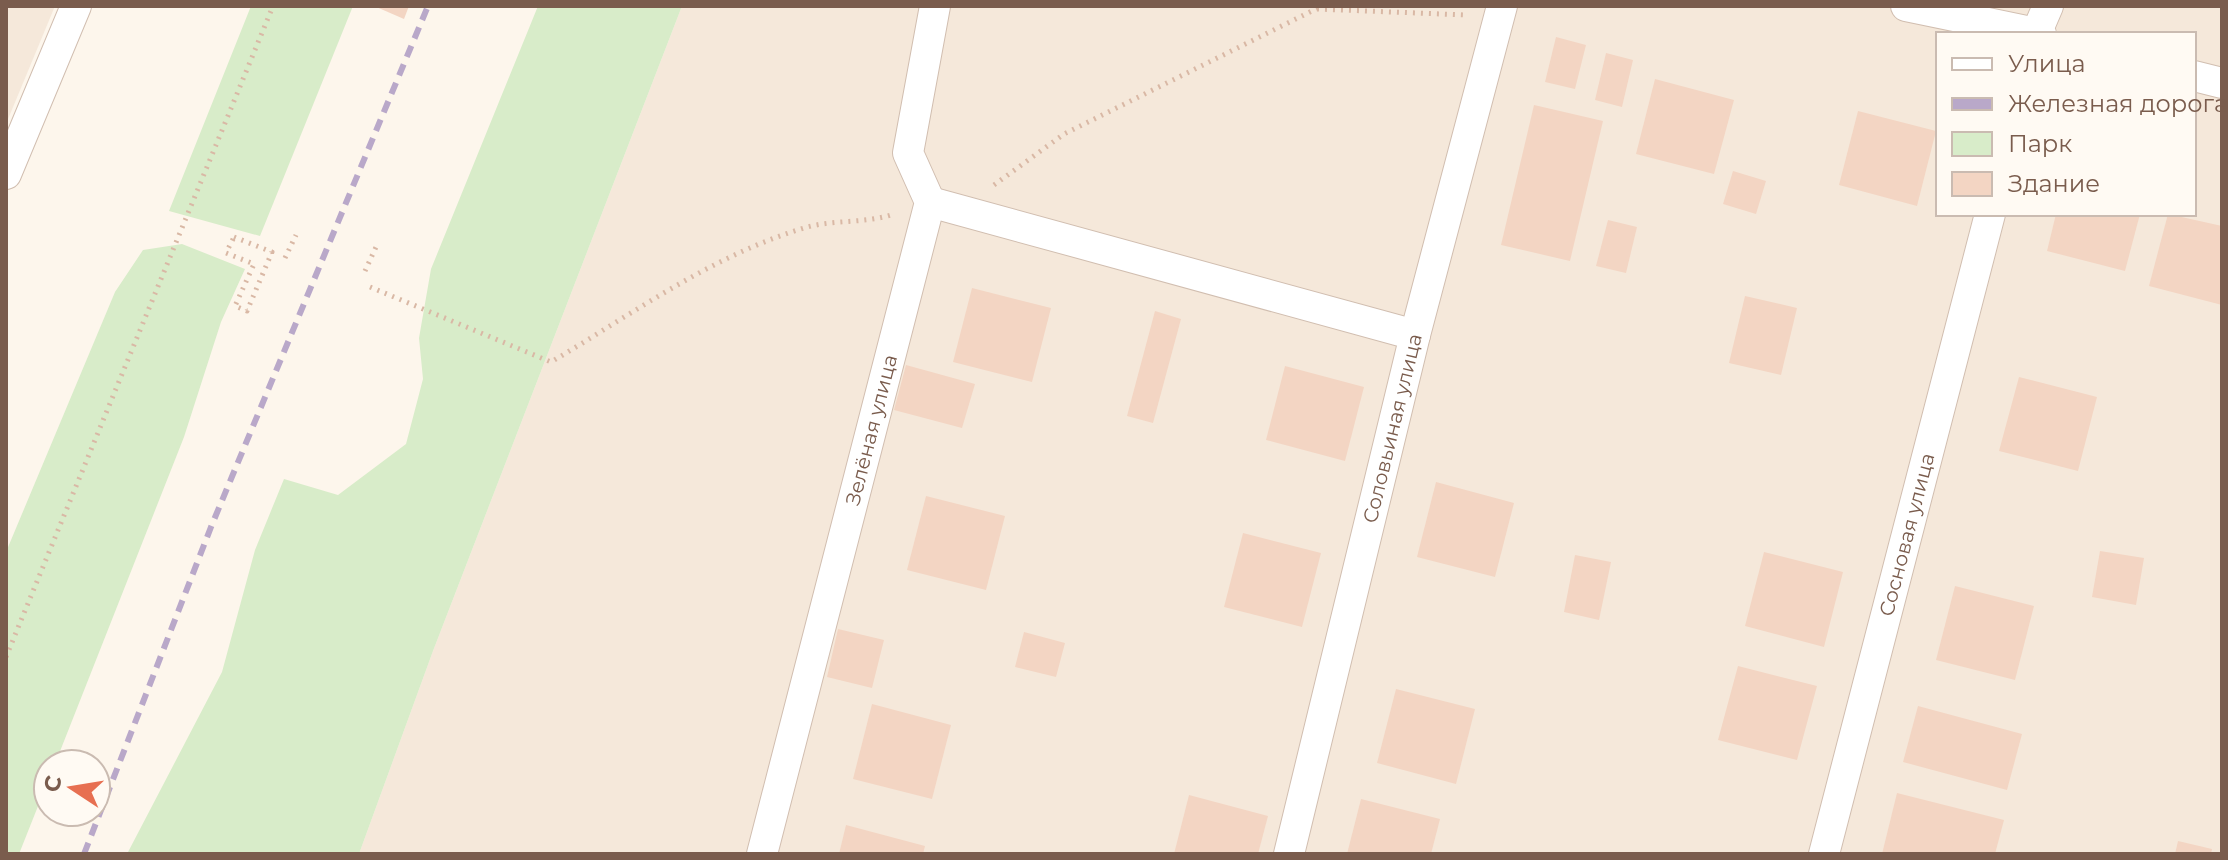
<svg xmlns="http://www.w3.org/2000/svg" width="2228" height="860" font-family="Montserrat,sans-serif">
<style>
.residential{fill:#f5e8da;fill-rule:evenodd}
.green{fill:#d8ecc9}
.building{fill:#f3d5c3}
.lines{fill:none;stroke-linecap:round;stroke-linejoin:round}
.street-casing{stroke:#d1beb0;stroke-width:32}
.path{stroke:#d9b8a5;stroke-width:5;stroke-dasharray:2 6;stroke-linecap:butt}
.street{stroke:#fff;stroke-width:30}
.rail{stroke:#b9a8c9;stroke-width:6;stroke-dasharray:12 8;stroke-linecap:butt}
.labels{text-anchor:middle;stroke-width:6;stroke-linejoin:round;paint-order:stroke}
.street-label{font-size:20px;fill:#7a5c4d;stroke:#fffaf3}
</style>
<rect width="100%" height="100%" fill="#fdf6ec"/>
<g class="residential">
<polygon points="6,6 55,6 6,124"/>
<path d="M682,6H2222V854H359L433,651ZM1938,34H2194V214H1938Z"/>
</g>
<g class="green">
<polygon points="251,6 353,6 260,236 169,211"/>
<polygon points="538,6 682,6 433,651 359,854 127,854 222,672 255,550 284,479 338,495 406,444 423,379 419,338 431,269"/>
<polygon points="182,244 245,269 221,322 184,437 55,764 48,764 48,781 19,854 6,854 6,552 115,292 143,250"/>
</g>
<g class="building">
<polygon points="374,6 409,6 404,19"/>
<polygon points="1556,37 1586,45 1575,89 1545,82"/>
<polygon points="1606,53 1633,60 1622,107 1595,100"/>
<polygon points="1655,79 1734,100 1714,174 1636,154"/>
<polygon points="1534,105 1603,121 1570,261 1501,245"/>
<polygon points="1858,111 1936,131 1917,206 1839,185"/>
<polygon points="1733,171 1766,181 1756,214 1723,204"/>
<polygon points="2056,214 2140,214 2125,271 2047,251"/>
<polygon points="2168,214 2222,226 2222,305 2149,286"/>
<polygon points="1608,220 1637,227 1626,273 1596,266"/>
<polygon points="972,288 1051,308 1032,382 953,362"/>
<polygon points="1745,296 1797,308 1781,375 1729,363"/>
<polygon points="1155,311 1181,319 1153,423 1127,416"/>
<polygon points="906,365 975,384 962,428 894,410"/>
<polygon points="1285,366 1364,387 1345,461 1266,440"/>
<polygon points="2019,377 2097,397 2078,471 1999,451"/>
<polygon points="1436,482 1514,503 1495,577 1417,557"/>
<polygon points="926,496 1005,516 986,590 907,570"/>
<polygon points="1243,533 1321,553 1302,627 1224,607"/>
<polygon points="2100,551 2144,558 2136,605 2092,597"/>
<polygon points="1764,552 1843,572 1824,647 1745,626"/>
<polygon points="1575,555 1611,562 1599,620 1564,612"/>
<polygon points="1955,586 2034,606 2015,680 1936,660"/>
<polygon points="838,629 884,640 872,688 827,677"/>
<polygon points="1024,632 1065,643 1056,677 1015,667"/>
<polygon points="1738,666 1817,686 1797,760 1718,740"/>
<polygon points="1396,689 1475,709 1456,784 1377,763"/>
<polygon points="872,704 951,725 932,799 853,779"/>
<polygon points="1918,706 2022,734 2007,790 1903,762"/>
<polygon points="1897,793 2004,820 1995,854 1882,854"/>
<polygon points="1189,795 1268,816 1258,854 1174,854"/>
<polygon points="1361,799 1440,819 1431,854 1347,854"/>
<polygon points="846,825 925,846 923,854 839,854"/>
<polygon points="2178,841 2212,849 2211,854 2175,854"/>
</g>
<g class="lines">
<g class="street-casing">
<g id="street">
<polyline points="1906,6 2041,34"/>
<polyline points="2036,34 2048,6"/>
<polyline points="2194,76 2222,83"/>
<polyline points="6,174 76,6"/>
<polyline points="930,202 1415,335"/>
<path id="s1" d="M762,854L930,202L908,153L935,6"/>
<path id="s2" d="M1289,854L1415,335L1502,6"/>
<path id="s3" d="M1824,854L1990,214"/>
</g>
</g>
<g class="path">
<polyline points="1317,9 1466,15"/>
<polyline points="994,185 1064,134 1322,6"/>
<polygon points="234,237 272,252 247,311 235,306 254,264 226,253"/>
<polyline points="285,258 296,235"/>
<polyline points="365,271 376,247"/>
<path d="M370,287L551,362C634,313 711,256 804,228C833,219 865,224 894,214"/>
<polyline points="6,657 273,6"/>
</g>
<use href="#street" class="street"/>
<polyline class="rail" points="84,854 211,527 428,6"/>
</g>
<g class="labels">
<g class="street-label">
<text dy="7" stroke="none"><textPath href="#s2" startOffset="438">Соловьиная улица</textPath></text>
<text dy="7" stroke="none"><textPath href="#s1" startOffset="438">Зелёная улица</textPath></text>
<text dy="7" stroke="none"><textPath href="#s3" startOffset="330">Сосновая улица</textPath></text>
</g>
</g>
<rect width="2228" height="860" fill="none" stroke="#7a5c4d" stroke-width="16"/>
<rect x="1936" y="32" width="260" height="184" fill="#fffaf3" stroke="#cabbb1" stroke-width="2"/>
<rect x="1952" y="58" width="40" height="12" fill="#ffffff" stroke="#cabbb1" stroke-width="2"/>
<text x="2008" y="72" font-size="24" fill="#7a5c4d">Улица</text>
<rect x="1952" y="98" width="40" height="12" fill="#b9a8c9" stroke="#cabbb1" stroke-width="2"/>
<text x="2008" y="112" font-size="24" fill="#7a5c4d">Железная дорога</text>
<rect x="1952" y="132" width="40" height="24" fill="#d8ecc9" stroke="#cabbb1" stroke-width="2"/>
<text x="2008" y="152" font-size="24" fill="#7a5c4d">Парк</text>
<rect x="1952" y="172" width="40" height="24" fill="#f3d5c3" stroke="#cabbb1" stroke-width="2"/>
<text x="2008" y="192" font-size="24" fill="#7a5c4d">Здание</text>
<g transform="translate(72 788) rotate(282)"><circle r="38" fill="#fffaf3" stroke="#cabbb1" stroke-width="2"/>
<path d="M0-6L14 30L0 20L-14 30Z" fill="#e76f51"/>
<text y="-12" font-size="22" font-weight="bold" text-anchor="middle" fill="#7a5c4d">С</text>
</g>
</svg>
